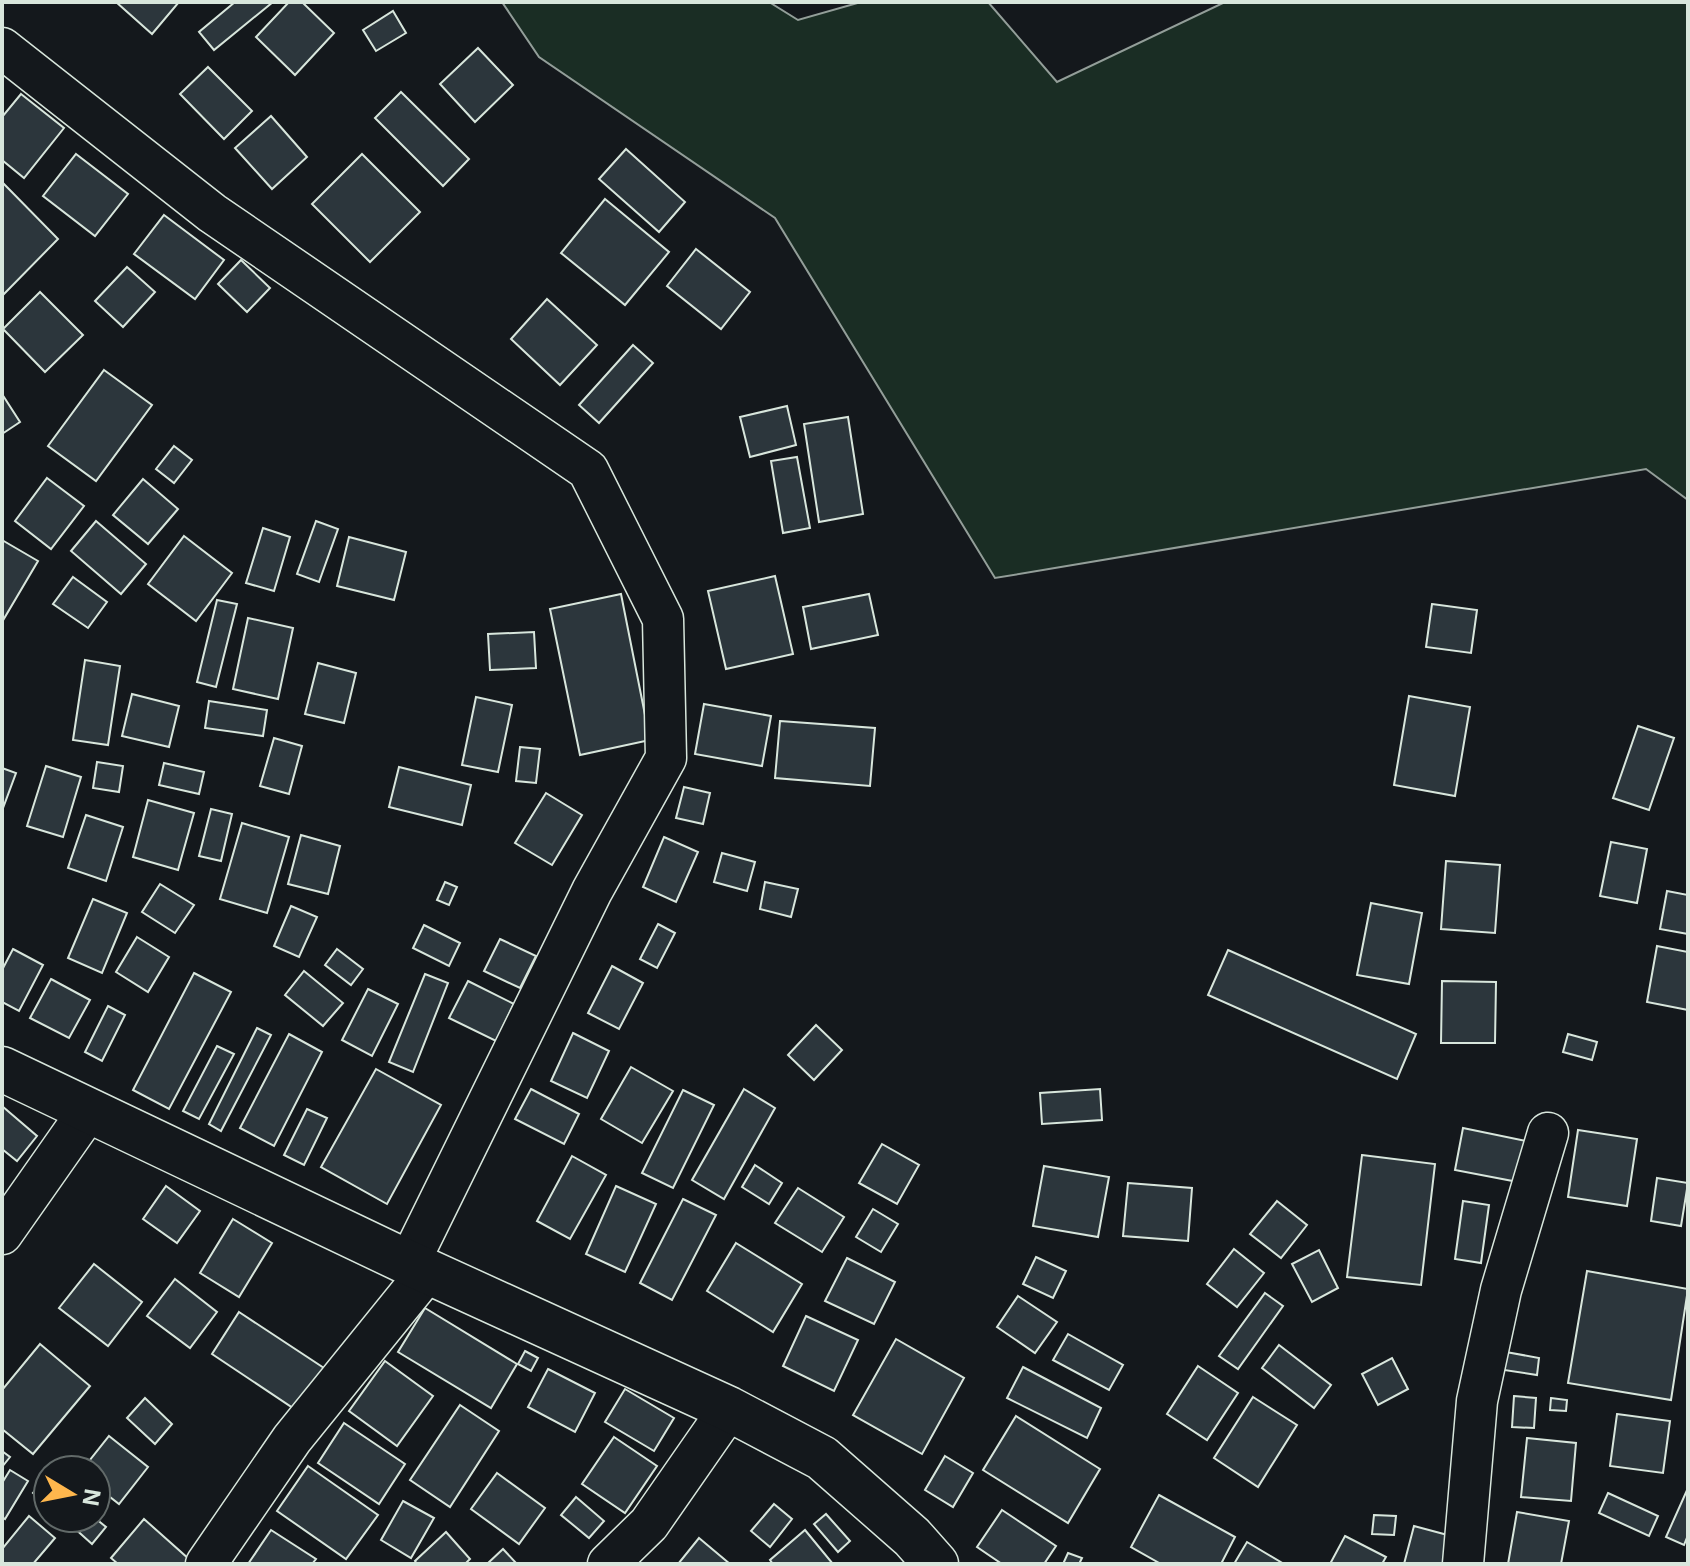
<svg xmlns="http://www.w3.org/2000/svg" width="1690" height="1566" font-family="Inter,sans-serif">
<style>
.green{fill:#1a2d24;stroke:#939e99;stroke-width:2}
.building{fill:#2c363c;stroke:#d8e6dc;stroke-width:2}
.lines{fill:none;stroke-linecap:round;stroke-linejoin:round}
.minor-casing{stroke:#d8e6dc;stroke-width:43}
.highway-casing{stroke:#d8e6dc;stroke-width:47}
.minor{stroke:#14181c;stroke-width:40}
.highway{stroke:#14181c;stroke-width:44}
</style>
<rect width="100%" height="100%" fill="#14181c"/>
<polygon class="green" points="502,2 769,2 798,20 861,2 988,2 1057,82 1225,2 1688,2 1688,500 1646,469 995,578 775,218 539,57"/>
<g class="building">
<polygon points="116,2 179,2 152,34"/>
<polygon points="235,2 273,2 214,50 199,32"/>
<polygon points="289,2 302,2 334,33 295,75 256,37"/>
<polygon points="393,11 406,33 376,51 363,30"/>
<polygon points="478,48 513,85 475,122 440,84"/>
<polygon points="208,67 252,111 224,139 180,94"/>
<polygon points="401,92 469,159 443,186 375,118"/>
<polygon points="21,94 64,128 24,178 2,160 2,117"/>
<polygon points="271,116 307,157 272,189 235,148"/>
<polygon points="626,149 685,202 659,232 599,179"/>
<polygon points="76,154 128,194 95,236 43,196"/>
<polygon points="362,154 420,212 370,262 312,204"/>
<polygon points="2,182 58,239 2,296"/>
<polygon points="605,199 669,252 625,305 561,253"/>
<polygon points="164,215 224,260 195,299 134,254"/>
<polygon points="696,249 750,292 721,329 667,286"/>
<polygon points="241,260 270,288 247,312 218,284"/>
<polygon points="127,267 155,292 123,327 95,301"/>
<polygon points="40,292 83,335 45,372 3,329"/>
<polygon points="547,299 597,345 560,385 511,339"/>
<polygon points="633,345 653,363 599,423 579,405"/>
<polygon points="104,370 152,405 96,481 48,446"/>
<polygon points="2,394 20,422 2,434"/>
<polygon points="787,406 796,445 750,457 740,417"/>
<polygon points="848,417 863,514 819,522 804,424"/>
<polygon points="174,446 192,460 174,483 156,469"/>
<polygon points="797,457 810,528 783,533 771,461"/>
<polygon points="47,478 84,506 51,549 15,521"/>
<polygon points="143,479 178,509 148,544 113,515"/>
<polygon points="96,521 146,564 121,594 71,551"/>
<polygon points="316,521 338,529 319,582 297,574"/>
<polygon points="263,528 290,537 274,591 246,583"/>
<polygon points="184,536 232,573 196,621 148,584"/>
<polygon points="349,537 406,552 394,600 337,586"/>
<polygon points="2,540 38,561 2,622"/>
<polygon points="775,576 793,654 726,669 708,591"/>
<polygon points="73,577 107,602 88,628 53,604"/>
<polygon points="621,594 650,740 580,755 550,609"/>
<polygon points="869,594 878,635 811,649 803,607"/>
<polygon points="217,600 237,604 216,687 197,682"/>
<polygon points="1432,604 1477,610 1471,653 1426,647"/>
<polygon points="248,618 293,628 278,699 233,689"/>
<polygon points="534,632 536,668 490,670 488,634"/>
<polygon points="85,660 120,666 108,745 73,740"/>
<polygon points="318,663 356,673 344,723 305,714"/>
<polygon points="132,694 179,706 169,747 122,736"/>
<polygon points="1409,696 1470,707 1455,796 1394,785"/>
<polygon points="476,697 512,705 498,772 462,765"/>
<polygon points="209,701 267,710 263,736 205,728"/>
<polygon points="704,704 771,716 762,766 695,754"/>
<polygon points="780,721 875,728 870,786 775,778"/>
<polygon points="1638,726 1674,738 1649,810 1613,798"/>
<polygon points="274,738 302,746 289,794 260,786"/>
<polygon points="520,747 540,749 536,783 516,781"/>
<polygon points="97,762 123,766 119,792 93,788"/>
<polygon points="164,763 204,772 199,794 159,785"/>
<polygon points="46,766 81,777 63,837 27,826"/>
<polygon points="399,767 471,785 462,825 389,807"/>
<polygon points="2,768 16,773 3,808 2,808"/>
<polygon points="684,787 710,793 703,824 676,818"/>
<polygon points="546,793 582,815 552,865 515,843"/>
<polygon points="148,800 194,813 178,870 133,857"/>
<polygon points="211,809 232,814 221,861 199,856"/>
<polygon points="86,815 123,827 106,881 68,868"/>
<polygon points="242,823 289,837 267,913 220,899"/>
<polygon points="301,835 340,846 328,894 288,884"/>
<polygon points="664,837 698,852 676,902 643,887"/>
<polygon points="1611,842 1647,849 1637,903 1600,896"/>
<polygon points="722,853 755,862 747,891 714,882"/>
<polygon points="1446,861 1500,865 1495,933 1441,929"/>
<polygon points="445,882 457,887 449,905 437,900"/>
<polygon points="765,882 798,889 791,917 760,909"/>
<polygon points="160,884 194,905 175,933 142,912"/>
<polygon points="1667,891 1688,895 1688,934 1660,929"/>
<polygon points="93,899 127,913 102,973 68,958"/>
<polygon points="1371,903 1422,913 1409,984 1357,975"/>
<polygon points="291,906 317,917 299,957 274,946"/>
<polygon points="658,924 675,933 657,968 640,959"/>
<polygon points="424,925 460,943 449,966 413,948"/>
<polygon points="137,937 169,957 148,992 116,972"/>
<polygon points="500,939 536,956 520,988 484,971"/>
<polygon points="1657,946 1688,952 1688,1010 1647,1002"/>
<polygon points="13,949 43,965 19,1011 2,1002 2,970"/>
<polygon points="337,949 363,969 351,985 325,965"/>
<polygon points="1228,950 1416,1034 1397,1079 1208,995"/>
<polygon points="612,966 643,983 619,1029 588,1013"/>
<polygon points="304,971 343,1003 323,1026 285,995"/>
<polygon points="194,973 231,992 169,1109 133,1090"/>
<polygon points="425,974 448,983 413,1072 389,1062"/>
<polygon points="51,979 90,1000 69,1038 30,1018"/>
<polygon points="468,981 514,1004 496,1041 449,1018"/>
<polygon points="1442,981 1496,982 1495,1043 1441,1043"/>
<polygon points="368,989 398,1004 372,1056 342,1040"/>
<polygon points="108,1006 125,1015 102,1061 85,1052"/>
<polygon points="816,1025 842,1050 814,1080 788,1055"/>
<polygon points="257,1028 271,1035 221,1131 209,1124"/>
<polygon points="573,1033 609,1051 587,1098 551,1081"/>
<polygon points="289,1034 322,1052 274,1146 240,1128"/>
<polygon points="1568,1034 1597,1042 1592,1060 1563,1052"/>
<polygon points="217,1046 234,1054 199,1119 183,1111"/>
<polygon points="631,1067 673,1091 642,1143 601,1119"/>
<polygon points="376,1069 441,1105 387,1204 321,1167"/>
<polygon points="531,1089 579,1114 564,1144 515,1119"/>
<polygon points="744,1089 775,1108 724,1199 692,1180"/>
<polygon points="1100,1089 1102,1120 1042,1124 1040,1093"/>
<polygon points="683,1090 714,1105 673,1188 642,1173"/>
<polygon points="2,1106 37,1136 17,1161 2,1149"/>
<polygon points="307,1109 327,1118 304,1165 284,1155"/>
<polygon points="1463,1128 1526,1141 1518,1182 1455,1170"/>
<polygon points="1578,1130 1637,1139 1627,1206 1568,1197"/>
<polygon points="882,1144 919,1165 897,1204 859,1183"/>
<polygon points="1362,1155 1435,1164 1421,1285 1347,1277"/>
<polygon points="572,1156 606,1175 570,1239 537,1221"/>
<polygon points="755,1165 782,1183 769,1204 742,1187"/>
<polygon points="1044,1166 1109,1177 1098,1237 1033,1226"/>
<polygon points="1657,1178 1688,1183 1681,1226 1651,1221"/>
<polygon points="1128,1183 1192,1188 1188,1241 1123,1236"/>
<polygon points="166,1186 200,1211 177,1243 143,1219"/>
<polygon points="616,1186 656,1204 625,1272 586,1254"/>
<polygon points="798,1188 844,1217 822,1252 775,1223"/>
<polygon points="683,1199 716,1215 672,1300 640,1283"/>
<polygon points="1277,1201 1307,1225 1281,1258 1250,1234"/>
<polygon points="1463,1201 1489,1205 1481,1263 1455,1259"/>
<polygon points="873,1209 898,1224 881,1252 856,1237"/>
<polygon points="233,1219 272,1243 239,1297 200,1273"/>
<polygon points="736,1243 802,1284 773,1332 707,1291"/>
<polygon points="1234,1249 1264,1273 1237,1307 1207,1284"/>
<polygon points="1319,1250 1338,1288 1312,1302 1292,1264"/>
<polygon points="1036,1257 1066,1271 1053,1298 1023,1284"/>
<polygon points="847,1258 895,1282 874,1324 825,1301"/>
<polygon points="94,1264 142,1302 108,1346 59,1308"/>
<polygon points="1587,1271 1688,1289 1671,1400 1568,1383"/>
<polygon points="175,1279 217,1312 190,1348 147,1316"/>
<polygon points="1265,1293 1283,1306 1238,1369 1219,1356"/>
<polygon points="1018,1296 1057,1322 1035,1353 997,1327"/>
<polygon points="425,1308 517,1364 491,1408 398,1352"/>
<polygon points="239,1312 327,1370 299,1412 212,1354"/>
<polygon points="806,1316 858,1340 834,1391 783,1366"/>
<polygon points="1068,1334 1123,1365 1109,1390 1053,1360"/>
<polygon points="896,1339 964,1378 922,1454 853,1415"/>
<polygon points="40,1344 90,1386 33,1454 2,1429 2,1390"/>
<polygon points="1279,1345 1331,1385 1314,1408 1262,1368"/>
<polygon points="525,1351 538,1358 531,1371 518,1364"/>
<polygon points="1506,1352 1539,1358 1537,1375 1504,1370"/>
<polygon points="1392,1358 1408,1389 1378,1405 1362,1374"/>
<polygon points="385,1361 433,1396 397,1446 349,1411"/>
<polygon points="1198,1366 1238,1393 1207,1440 1167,1414"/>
<polygon points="1023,1367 1101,1408 1087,1438 1007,1398"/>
<polygon points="548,1369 595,1393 575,1432 528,1407"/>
<polygon points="625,1389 674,1418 654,1451 605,1422"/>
<polygon points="1514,1396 1536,1398 1534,1428 1512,1427"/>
<polygon points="1253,1397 1297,1425 1258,1487 1214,1458"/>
<polygon points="145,1398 172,1424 155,1444 127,1418"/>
<polygon points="1551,1398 1567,1400 1566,1411 1550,1410"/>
<polygon points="460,1405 499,1431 450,1507 410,1480"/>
<polygon points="1617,1414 1670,1421 1663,1473 1610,1466"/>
<polygon points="1016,1416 1100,1469 1068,1523 983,1470"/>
<polygon points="344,1423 405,1464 379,1504 318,1463"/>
<polygon points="109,1436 148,1467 119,1504 96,1486 96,1470 82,1470"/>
<polygon points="614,1437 657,1466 625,1513 582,1484"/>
<polygon points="1527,1438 1576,1443 1571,1501 1521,1497"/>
<polygon points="2,1451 10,1457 2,1467"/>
<polygon points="945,1456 973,1473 953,1507 925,1490"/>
<polygon points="308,1466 378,1515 346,1559 277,1511"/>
<polygon points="10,1470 28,1481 5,1519 2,1517 2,1483"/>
<polygon points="497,1473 545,1508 519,1544 471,1509"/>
<polygon points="48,1476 48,1506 33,1493"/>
<polygon points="1688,1488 1688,1535 1684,1545 1666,1537"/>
<polygon points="1608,1493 1658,1516 1649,1536 1599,1513"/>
<polygon points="1159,1495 1235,1537 1221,1564 1161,1564 1131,1547"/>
<polygon points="576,1497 604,1521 589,1538 561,1515"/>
<polygon points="403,1501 434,1518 411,1558 381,1540"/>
<polygon points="774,1504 792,1519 770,1547 751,1531"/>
<polygon points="1002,1510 1056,1546 1044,1564 1002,1564 977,1547"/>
<polygon points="1517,1512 1569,1521 1561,1564 1508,1564"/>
<polygon points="826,1514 850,1541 838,1552 814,1524"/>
<polygon points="1374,1515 1396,1516 1394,1535 1372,1534"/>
<polygon points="29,1516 55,1538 33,1564 2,1564 2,1549"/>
<polygon points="63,1518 95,1518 106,1527 92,1544"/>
<polygon points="144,1519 190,1560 187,1564 118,1564 111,1558"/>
<polygon points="1414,1526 1455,1537 1448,1564 1404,1564"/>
<polygon points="271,1530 316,1559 312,1564 248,1564"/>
<polygon points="805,1530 833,1564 773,1564 770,1560"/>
<polygon points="446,1532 470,1559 465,1564 417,1564 415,1561"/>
<polygon points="1345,1536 1386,1557 1382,1564 1330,1564"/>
<polygon points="699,1538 730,1564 678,1564"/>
<polygon points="1247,1542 1284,1564 1234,1564"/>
<polygon points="503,1549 517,1564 487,1564"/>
<polygon points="1068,1553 1082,1558 1079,1564 1063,1564"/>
</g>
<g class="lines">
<g class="minor-casing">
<g id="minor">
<polyline points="2,48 212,213 588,470 663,619 666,758 592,891 409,1263"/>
<polyline points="2,1234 89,1110"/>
<polyline points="206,1564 292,1439 428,1271"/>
<polyline points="608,1564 649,1524 729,1409"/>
<polyline points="1463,1564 1477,1401 1501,1290 1548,1133"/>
</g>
</g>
<g class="highway-casing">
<polyline id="highway" points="2,1069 409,1263 729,1409 822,1458 912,1537 936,1564"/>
</g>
<use href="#minor" class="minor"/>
<use href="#highway" class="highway"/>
</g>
<rect width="1690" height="1566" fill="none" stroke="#d8e6dc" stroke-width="8"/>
<g transform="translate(72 1494) rotate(100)"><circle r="38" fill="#14181c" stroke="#626a69" stroke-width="2"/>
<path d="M0-6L14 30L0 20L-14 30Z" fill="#ffb74d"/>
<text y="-12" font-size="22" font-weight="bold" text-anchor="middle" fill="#d8e6dc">N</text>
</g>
</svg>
